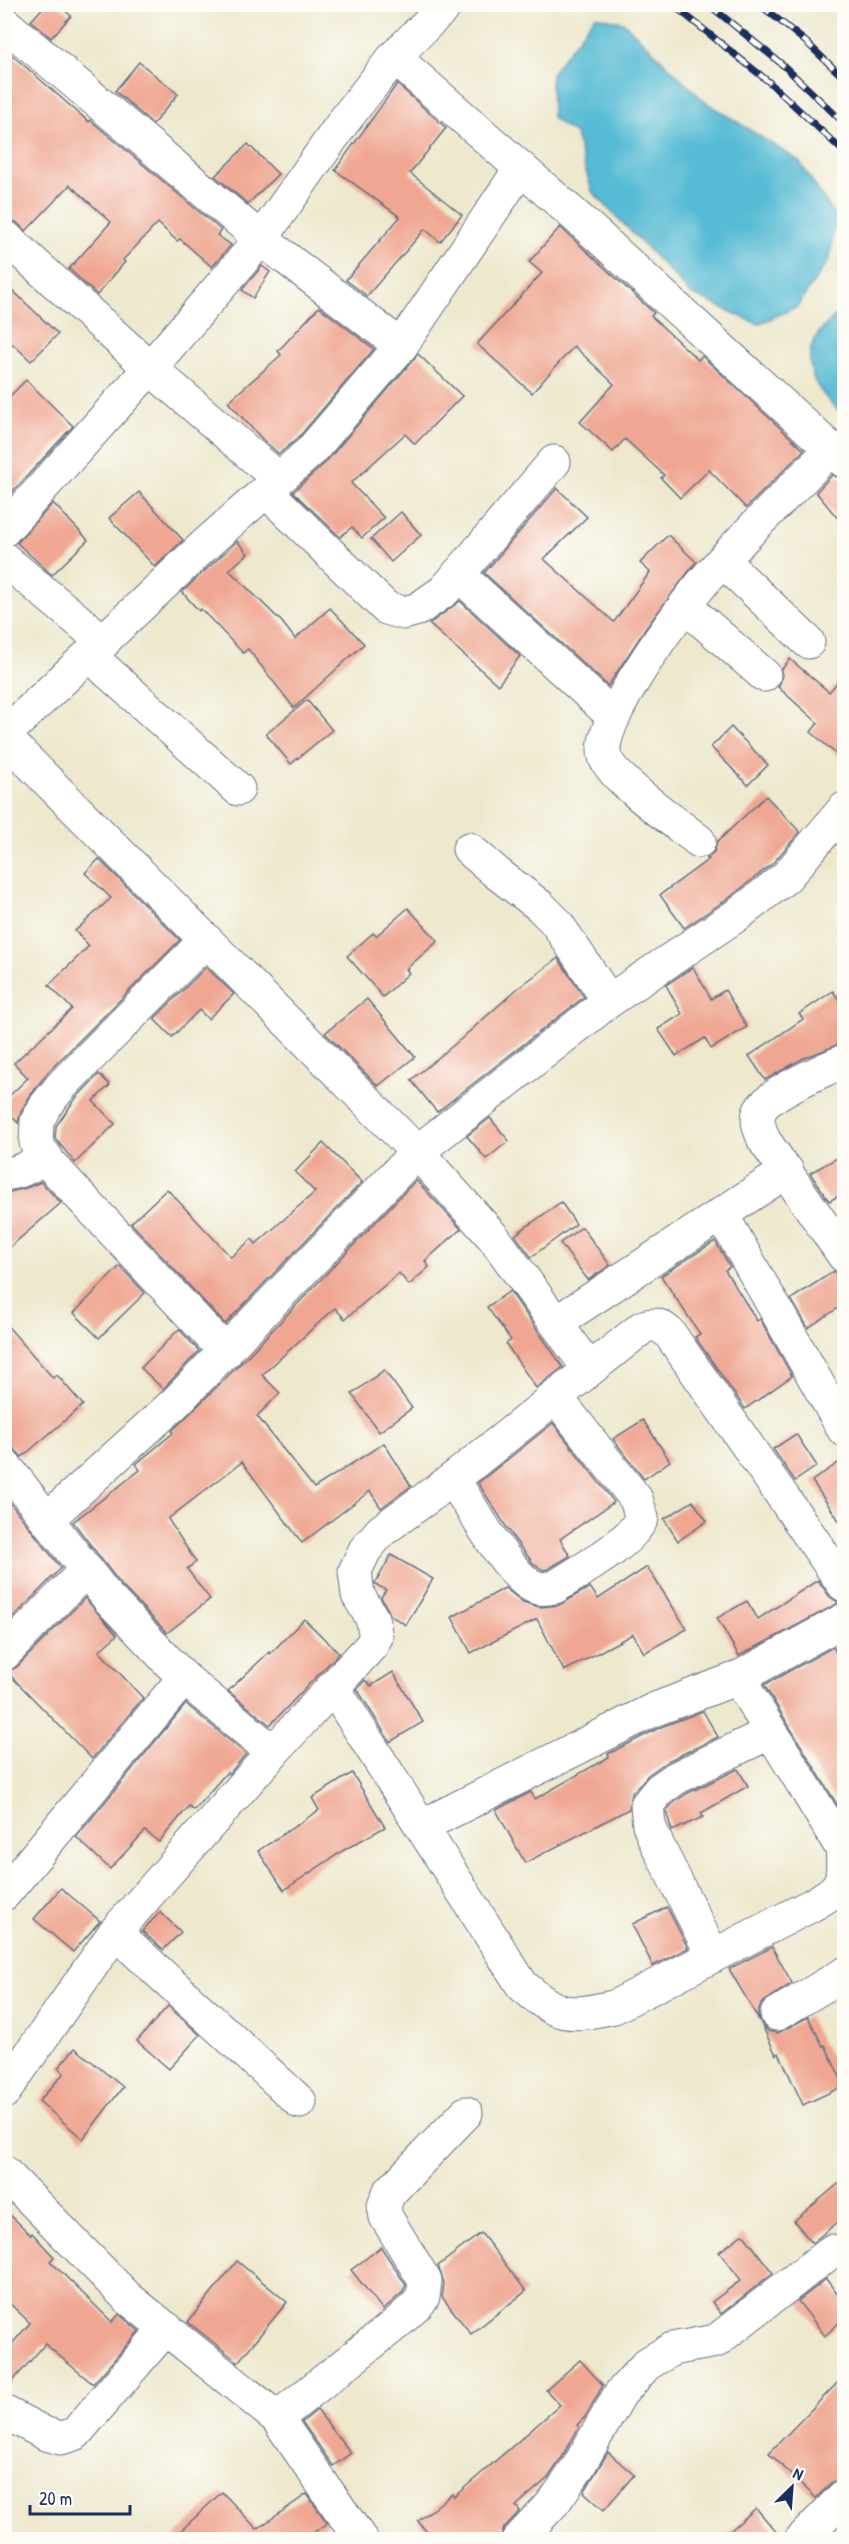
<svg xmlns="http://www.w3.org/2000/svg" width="849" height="2544" font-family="'Patrick Hand',sans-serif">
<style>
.water{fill:#56bbd4;stroke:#387599;stroke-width:1.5}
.building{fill:#efa793}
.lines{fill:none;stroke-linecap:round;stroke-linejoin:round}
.minor-casing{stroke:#657085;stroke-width:35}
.minor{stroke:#fff;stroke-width:33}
.rail-casing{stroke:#1b2f5e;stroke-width:7}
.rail{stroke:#fdfcf7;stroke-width:4.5;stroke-dasharray:14;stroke-linecap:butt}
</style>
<rect width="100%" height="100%" fill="#fdfcf7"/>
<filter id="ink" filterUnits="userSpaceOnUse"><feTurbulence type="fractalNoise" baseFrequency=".0167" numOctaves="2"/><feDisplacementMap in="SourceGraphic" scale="12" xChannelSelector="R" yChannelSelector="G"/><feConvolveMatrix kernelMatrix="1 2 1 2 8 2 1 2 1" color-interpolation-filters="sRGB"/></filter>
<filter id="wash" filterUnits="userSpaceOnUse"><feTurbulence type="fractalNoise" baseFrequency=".008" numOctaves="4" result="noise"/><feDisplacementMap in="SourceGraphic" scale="24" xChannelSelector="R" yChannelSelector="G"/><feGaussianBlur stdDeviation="1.35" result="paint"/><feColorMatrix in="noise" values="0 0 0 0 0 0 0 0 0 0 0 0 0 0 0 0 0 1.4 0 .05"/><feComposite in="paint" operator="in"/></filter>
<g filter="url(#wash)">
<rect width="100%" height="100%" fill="#eee8cd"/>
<g class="water">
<polygon points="595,16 623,22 704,101 799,161 836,218 830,258 797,307 758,324 691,294 592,191 575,134 552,118 551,74"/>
<path d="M844,306V416C822,396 802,374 813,342C817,332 837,315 844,306Z"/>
</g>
<g id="blocks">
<g class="building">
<polygon points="46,4 58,4 71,16 51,38 31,21"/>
<polygon points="4,48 89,122 90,120 221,230 217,235 231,245 212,267 180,239 177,241 158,223 123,260 125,262 97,295 69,269 111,222 70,185 26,231 16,222 4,218"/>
<polygon points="139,62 178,94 153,124 115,91"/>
<polygon points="397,84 446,128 410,173 462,215 440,242 425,229 367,296 346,280 400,217 335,170"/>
<polygon points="248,144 278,174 248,204 215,176"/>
<polygon points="560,227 654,313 651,316 698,360 702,356 804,450 746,508 709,470 680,498 661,478 664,475 625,439 613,452 580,422 614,384 574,346 532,393 477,344 542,273 529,262"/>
<polygon points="262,266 270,272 253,298 242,290"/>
<polygon points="4,282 58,334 31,361 4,336"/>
<polygon points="319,307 374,349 298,438 279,454 263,440 228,402 281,355 278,351"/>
<polygon points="418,354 462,396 415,444 405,434 351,483 384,518 362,538 352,527 340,537 293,492 325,463"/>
<polygon points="26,380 73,426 4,501 4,402"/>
<polygon points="832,475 844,479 844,526 816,492"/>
<polygon points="557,488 587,517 544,559 614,622 650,572 640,563 668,535 696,562 646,628 608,686 484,573"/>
<polygon points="139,492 183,540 155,567 109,518"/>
<polygon points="53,503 88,540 52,575 17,543"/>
<polygon points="401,512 421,535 391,562 371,539"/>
<polygon points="237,541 248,554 229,570 282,622 295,639 330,608 364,644 294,708 248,649 243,653 201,609 199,611 182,592"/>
<polygon points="460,601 520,656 498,685 429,624"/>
<polygon points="790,659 829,692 844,675 844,761 811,732 818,723 778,687 782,678 782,669"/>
<polygon points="307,700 332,730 291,764 266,734"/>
<polygon points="731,727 768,765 748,785 711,747"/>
<polygon points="766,796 800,832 773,863 729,898 684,928 660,895 709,859 707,858 714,852 717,842"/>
<polygon points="99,859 180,940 47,1073 30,1096 21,1112 18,1123 4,1108 4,1101 28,1078 14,1063 72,1009 49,985 89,946 75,931 111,898 85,873"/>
<polygon points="408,908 438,941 406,969 409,973 383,997 347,956 373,933 376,936"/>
<polygon points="558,958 584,997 437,1112 411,1080 461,1039 517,989"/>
<polygon points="206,967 234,994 208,1019 199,1010 172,1037 154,1019"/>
<polygon points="693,967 711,999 725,990 747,1027 711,1049 705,1038 676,1056 658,1029 682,1014 666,985"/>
<polygon points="833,991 844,1007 844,1042 802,1059 765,1080 749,1056 803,1019 799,1014"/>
<polygon points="367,999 415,1057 378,1086 325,1033"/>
<polygon points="99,1074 110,1085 93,1101 115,1124 75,1163 55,1138 56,1126 76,1098"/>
<polygon points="490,1118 509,1141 486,1159 467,1136"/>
<polygon points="323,1143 362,1182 225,1324 131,1223 167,1189 231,1257 252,1239 256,1244 315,1192 295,1172"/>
<polygon points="844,1154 844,1193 829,1201 810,1173"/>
<polygon points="416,1180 461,1229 425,1261 429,1267 409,1285 399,1273 345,1319 335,1308 262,1375 280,1393 257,1416 314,1488 384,1443 411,1486 381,1508 370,1491 302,1543 242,1462 168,1519 196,1562 187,1569 210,1599 167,1633 122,1586 73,1522 140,1470 136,1464 173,1433 172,1431 239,1365"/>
<polygon points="41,1182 61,1203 4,1252 4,1197 10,1192 26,1188"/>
<polygon points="561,1202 576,1224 531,1257 515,1235"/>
<polygon points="582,1227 610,1265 588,1280 560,1243"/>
<polygon points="715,1241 730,1267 725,1270 757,1321 760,1319 792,1376 745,1409 695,1337 700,1334 661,1276"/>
<polygon points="120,1266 145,1293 99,1338 74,1313"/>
<polygon points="834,1271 844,1286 844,1304 808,1328 791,1299"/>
<polygon points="510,1291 563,1367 536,1388 506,1344 511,1340 487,1307"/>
<polygon points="4,1322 53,1378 57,1375 83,1405 22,1457 12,1447 4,1446"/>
<polygon points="179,1329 199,1351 163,1389 141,1368"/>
<polygon points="384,1370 412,1408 379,1432 352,1394"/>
<polygon points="643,1420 670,1461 644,1479 613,1439"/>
<polygon points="553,1423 614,1502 560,1539 570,1556 548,1569 543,1570 533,1563 515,1540 478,1483"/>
<polygon points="796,1434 817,1466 795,1481 773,1449"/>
<polygon points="844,1459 844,1528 812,1481"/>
<polygon points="4,1495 61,1568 4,1627"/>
<polygon points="693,1501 707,1521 678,1541 664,1519"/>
<polygon points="391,1555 433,1579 406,1625 391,1616 381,1597 386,1590 375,1584"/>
<polygon points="647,1567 687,1629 644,1653 633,1634 564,1671 537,1619 471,1653 452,1617 505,1588 523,1602 540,1607 559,1605 590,1587 598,1599"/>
<polygon points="818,1580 829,1596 839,1603 739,1656 717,1618 747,1601 758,1619"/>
<polygon points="85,1598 117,1635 99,1651 143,1698 92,1759 7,1672 17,1667"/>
<polygon points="304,1619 339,1653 270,1725 228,1691 269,1652 270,1654"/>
<polygon points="833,1647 844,1666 844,1816 764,1685"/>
<polygon points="393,1672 423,1722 390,1742 357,1689 365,1680 371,1686"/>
<polygon points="186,1704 246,1754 229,1774 227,1772 194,1810 189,1806 159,1842 145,1831 110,1869 76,1837"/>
<polygon points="703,1711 718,1737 668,1761 648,1775 632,1793 629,1809 525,1863 496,1810 531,1792 535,1799 609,1757 608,1754 661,1727"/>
<polygon points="738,1769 748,1786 701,1813 703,1817 672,1831 666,1811 672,1804 686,1794"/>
<polygon points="352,1773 385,1827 344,1850 284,1890 258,1851 319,1810 312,1798"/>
<polygon points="61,1888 100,1921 73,1952 34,1919"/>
<polygon points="667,1907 688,1948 653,1966 632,1924"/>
<polygon points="160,1912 181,1932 163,1950 142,1931"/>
<polygon points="772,1947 792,1983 761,2004 758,2014 761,2023 729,1969"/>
<polygon points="168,2006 200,2035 169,2069 137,2041"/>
<polygon points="808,2017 823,2046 825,2045 844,2086 803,2105 779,2053 776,2055 761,2023 768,2031 778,2033"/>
<polygon points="75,2048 123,2087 83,2139 39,2101 64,2073 58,2068"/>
<polygon points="844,2179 844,2217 812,2243 794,2221"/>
<polygon points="4,2209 31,2235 32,2233 54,2257 50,2261 112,2322 119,2314 139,2331 93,2384 45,2344 4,2391 4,2353 30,2323 4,2298"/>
<polygon points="481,2233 526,2291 471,2334 442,2297 444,2283 438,2266"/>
<polygon points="743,2234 773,2273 721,2314 712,2302 741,2280 719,2252"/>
<polygon points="381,2247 406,2285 403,2292 383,2310 351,2270"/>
<polygon points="237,2261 287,2302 238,2362 188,2322"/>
<polygon points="826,2279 844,2303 844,2318 825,2336 798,2301"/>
<polygon points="580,2360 603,2385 585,2417 577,2425 579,2427 561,2459 548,2478 516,2506 520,2511 504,2528 500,2540 433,2540 418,2521 452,2494 454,2497 560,2405 546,2390"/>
<polygon points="844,2376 844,2478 831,2483 816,2498 769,2453"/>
<polygon points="317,2410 351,2453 333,2466 302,2422"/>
<polygon points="608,2452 634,2475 604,2510 584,2492"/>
<polygon points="222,2492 257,2529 307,2494 327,2523 303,2540 171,2540"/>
<polygon points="756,2508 783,2540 720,2540"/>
</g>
</g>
</g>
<g filter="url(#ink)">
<use href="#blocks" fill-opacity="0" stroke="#657085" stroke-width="1.5"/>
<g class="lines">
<g class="minor-casing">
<g id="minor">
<polyline points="4,23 261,239 401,346"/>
<polyline points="394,57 447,4"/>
<polyline points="4,236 150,368 261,239 344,121 394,57 588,227 844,461"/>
<polyline points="266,491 386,608 404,613 418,609 444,591 554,462"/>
<polyline points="4,530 150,368 279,479"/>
<polyline points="4,559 104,642"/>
<polyline points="723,561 808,642"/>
<polyline points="458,574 613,716"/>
<polyline points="685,606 764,675"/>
<polyline points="90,656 238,789"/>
<polyline points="4,735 208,542 311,451 401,346 521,168"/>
<polyline points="4,737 417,1152 494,1238 589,1369"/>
<path d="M699,841C678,824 613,780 605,757C593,726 683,605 706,579C745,533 790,492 832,448"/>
<polyline points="469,849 498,874 540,906 556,922 609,1001"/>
<polyline points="206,940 62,1085 46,1105 37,1121 36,1143 50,1164 226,1352"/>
<path d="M844,1061C825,1070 766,1093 759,1113C756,1122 761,1132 764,1140L844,1256"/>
<path d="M4,1173C20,1174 32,1165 46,1157"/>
<polyline points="722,1215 844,1430"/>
<polyline points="557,1322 787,1171"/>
<polyline points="4,1464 108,1598 184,1678 273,1752"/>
<path d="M453,1479C470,1505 506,1569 529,1584C538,1590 546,1589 555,1587C581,1570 629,1545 642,1518L636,1499L555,1396"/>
<polyline points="46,1520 176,1402 417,1152 609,1001 740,913 786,877 844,809"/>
<polyline points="4,1654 86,1570"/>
<path d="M333,1687L371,1646L376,1637L372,1618L358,1595L355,1571L365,1550L381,1531L453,1479L643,1327C655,1323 661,1325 670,1334L844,1585"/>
<polyline points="422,1826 653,1710 738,1678 844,1620"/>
<polyline points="4,1894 184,1678"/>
<polyline points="115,1932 300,2102"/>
<polyline points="713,1956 655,1840 649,1825 647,1805 659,1790 676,1778 771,1732"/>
<polyline points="777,2014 844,1974"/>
<path d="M4,2092L115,1932L273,1752L333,1687L522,1985C559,2017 566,2017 614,2007L812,1905C842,1888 845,1883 842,1848L738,1678"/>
<polyline points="4,2172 128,2298 277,2418 361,2540"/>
<polyline points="4,2412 46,2434 61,2438 75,2434 166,2328"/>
<polyline points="277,2418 397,2323 417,2305 423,2297 425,2281 386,2217 384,2206 389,2193 466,2113"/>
<polyline points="518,2540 554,2502 577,2469 620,2394 647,2364 672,2349 716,2341 832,2251"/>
<polyline points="801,2540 844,2496"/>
</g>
</g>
<use href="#minor" class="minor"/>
<g class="rail-casing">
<g id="rail">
<polyline points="672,4 769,82 844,152"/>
<polyline points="708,4 784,66 844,123"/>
<polyline points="759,4 806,42 844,78"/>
</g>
</g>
<use href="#rail" class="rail"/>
</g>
</g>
<rect width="849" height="2544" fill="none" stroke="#fdfcf7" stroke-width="24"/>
<g transform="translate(792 2487) rotate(25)" stroke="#fdfcf7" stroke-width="4.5" paint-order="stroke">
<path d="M0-4.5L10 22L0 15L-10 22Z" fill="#1b2f5e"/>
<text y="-9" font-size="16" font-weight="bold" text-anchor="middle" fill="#1b2f5e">N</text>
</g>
<path d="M30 2505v9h100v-9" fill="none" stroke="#1b2f5e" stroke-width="3"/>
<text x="39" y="2505" font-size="18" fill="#1b2f5e" stroke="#fdfcf7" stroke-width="4.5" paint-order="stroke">20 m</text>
</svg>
